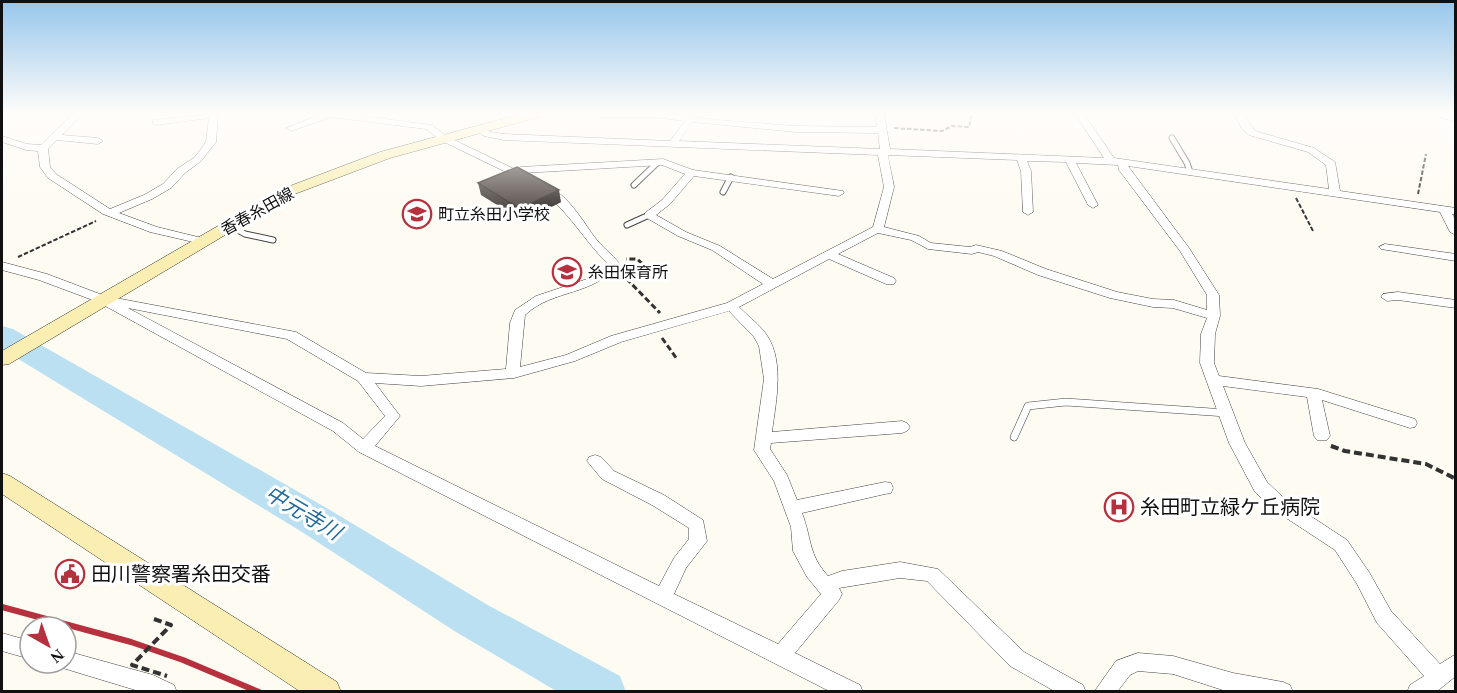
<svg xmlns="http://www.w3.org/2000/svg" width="1457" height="693" font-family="'Times New Roman','Noto Sans JP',serif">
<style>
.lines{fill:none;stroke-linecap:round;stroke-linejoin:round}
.river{fill:#bbe0f2;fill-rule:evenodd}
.lane-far1-casing{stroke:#434343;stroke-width:7}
.lane-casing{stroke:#434343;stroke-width:8}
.street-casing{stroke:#434343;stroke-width:1}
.secondary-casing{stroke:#323232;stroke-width:1}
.path-far2{stroke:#323232;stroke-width:2;stroke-dasharray:4.5 2;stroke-linecap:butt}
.path-far1{stroke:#323232;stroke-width:3;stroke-dasharray:6 3;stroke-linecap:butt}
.path{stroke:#323232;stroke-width:4;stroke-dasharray:8 4;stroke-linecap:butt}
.lane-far1{stroke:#fff;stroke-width:5}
.lane{stroke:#fff;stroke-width:7}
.street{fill:#fff;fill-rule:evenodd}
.secondary{fill:#faeeb3;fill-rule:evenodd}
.rail{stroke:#b7303d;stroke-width:6}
.path-bridge{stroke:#323232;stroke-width:4;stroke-dasharray:8 4;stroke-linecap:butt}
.wall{fill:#4c4542}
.shaded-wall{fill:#3e3836}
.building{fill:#58504d;stroke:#3e3836;stroke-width:1.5}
.labels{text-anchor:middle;stroke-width:6;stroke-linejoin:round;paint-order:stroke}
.street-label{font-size:16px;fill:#101010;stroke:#fff}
.poi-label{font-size:16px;fill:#101010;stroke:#fff;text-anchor:start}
.near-poi-label{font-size:20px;fill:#101010;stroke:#fff;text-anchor:start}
.near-water-label{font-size:21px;font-style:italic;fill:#206b9a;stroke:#fff}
</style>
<rect width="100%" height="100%" fill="#fefbf3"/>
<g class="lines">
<polygon class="river" points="2,326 13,329 330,510 486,604 620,676 626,692 558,692 456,632 302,532 2,349"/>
<g class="lane-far1-casing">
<g id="lane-far1">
<polyline points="1172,138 1187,163 1190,172"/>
<polyline points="634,185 657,163"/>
<polyline points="723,192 731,177"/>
<polyline points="229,225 245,234 273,240"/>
<polyline points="627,225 649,215"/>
</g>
</g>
<g class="lane-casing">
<polyline id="lane" points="1014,437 1028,406 1066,402 1226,413"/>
</g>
<g class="street-casing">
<g id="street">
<polygon points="73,114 83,114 62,135 98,138 103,141 98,144 57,140 48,149 50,167 56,174 110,209 144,195 163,184 177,169 195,157 206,142 209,118 156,125 153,124 153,120 218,114 216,142 201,161 185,173 171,188 152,199 119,213 157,227 206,239 206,243 202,244 150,232 103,214 48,178 40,167 38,151 26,150 2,142 2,136 27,144 41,145"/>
<path d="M322,114H345L432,125L446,136L514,169L521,167L663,159L693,170L843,191L844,193L839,196L694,176L670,204L656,215L686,232L720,246L773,279L873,227L884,187L878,155L504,140L484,136L474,129L479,126L490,132L504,134L670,141L685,121L653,117H600L595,114H670L717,120L796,126L877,127L875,114H884L890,149L1104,158L1075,114H1084L1114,158L1329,189L1326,165L1308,152L1249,135L1242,129L1234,114H1243L1255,131L1314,148L1335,162L1340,191L1456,208V214H1452L1456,220V235L1450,232L1440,212L1128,166L1189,248L1219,295L1220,316L1215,334L1214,363L1219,376L1318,389L1415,419L1417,423L1415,427L1410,428L1322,400L1330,436L1327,440H1317L1314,436L1307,397L1223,386L1245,443L1267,482L1286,500L1347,540L1369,572L1391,611L1440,664L1456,654V676L1436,692H1407L1410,685L1424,676L1377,623L1357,584L1335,550L1274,510L1255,492L1229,443L1200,363L1201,334L1207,318L1173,308L1153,307L1110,298L1038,275L994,256L978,252L972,254L928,249L911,240L878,233L838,254L894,278L896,281L894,284H886L829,259L739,307C747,315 756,322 763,330C786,357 776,400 772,432L902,421L907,423L910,427L907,431L902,433L771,443L770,449L787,475L797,500L885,482L891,483L893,488L891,493L885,494L802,513C812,539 808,554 828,576L842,571L900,562L938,569L1024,652L1083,685L1086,692H1056L1010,666L927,581L900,578L839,588L842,594L839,600L795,653L860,685L863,692H831L359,452L333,431L98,302L39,280L2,270V262L47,274L105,296L296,332L366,373L421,376L506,369L510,323L515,310L536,296L590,278L607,263C584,240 569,212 543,192V188C563,185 585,225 596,239C603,248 612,254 619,263C594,297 554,288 525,315L520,367L566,355L611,336L727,303L763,284L712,250L678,236L645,217V213L662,200L685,174L662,165L523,173L514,176L440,140L426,129L331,117L291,131L286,128ZM693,122L796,132L878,133L880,149L679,141ZM888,155L1017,160L1021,171L1023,212L1028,215L1033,212L1031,171L1027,161L1066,162L1088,205L1093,208L1098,205L1076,163L1118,165L1119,170L1180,251L1207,295V310L1174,300L1153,299L1117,292L1046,269L1002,251L976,245L970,247L931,243L919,236L884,227L894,187ZM128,308L287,339L358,381L385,416L363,439L343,423ZM729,311L754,337L759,346L764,379L754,450L774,481L791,527L793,551L807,577L821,594L778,644L674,594L686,568L707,541L703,520L664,495L614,471L601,457L595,455L589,457L587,461L602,479L652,505L689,528V539L674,558L659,586L375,446L400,416L375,383L421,386L514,378L575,361L621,342Z"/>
<polygon points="1435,114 1456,116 1456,122 1437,116"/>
<polygon points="1385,244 1456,254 1456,261 1381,249 1379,247"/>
<polygon points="1398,292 1456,300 1456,308 1398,300 1387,301 1381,297 1383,294"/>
<polygon points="2,633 30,641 30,659 2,651"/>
<polygon points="66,651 153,675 174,685 177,692 142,692 66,669 59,667 58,663 66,663"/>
<polygon points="1138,653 1173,656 1233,673 1283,682 1290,685 1293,692 1229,692 1173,674 1138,671 1130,675 1117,692 1094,692 1116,661"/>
</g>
</g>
<g class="secondary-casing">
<g id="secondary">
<polygon points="521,114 541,114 539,117 390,158 292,195 9,364 2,365 2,351 282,189 380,152"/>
<polygon points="2,473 10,476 337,682 341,692 301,692 2,494"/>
</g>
</g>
<g class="path-far2">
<polyline points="894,128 942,131 952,126 969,127 972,114"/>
<polyline points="1418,194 1426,154"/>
<polyline points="1296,198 1313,231"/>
<polyline points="18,257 96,221"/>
</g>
<g class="path-far1">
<polyline points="620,272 660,313"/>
<polyline points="623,275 645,266 637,259 626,259"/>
<polyline points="662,338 677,359"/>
<polyline points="1331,446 1335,447"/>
</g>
<polyline class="path" points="1331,446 1345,451 1426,464 1456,479"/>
<use href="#lane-far1" class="lane-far1"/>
<use href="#lane" class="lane"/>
<use href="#street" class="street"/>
<use href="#secondary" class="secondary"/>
<polyline class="rail" points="2,607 131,642 183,660 259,692"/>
<polyline class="path-bridge" points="154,619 171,625 132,665 167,676"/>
</g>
<polygon class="wall" points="478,183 561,202 523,221 481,195"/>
<polygon class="shaded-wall" points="559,190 561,202 523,221 520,209"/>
<polygon class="building" points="517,167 559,190 520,209 478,183"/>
<linearGradient id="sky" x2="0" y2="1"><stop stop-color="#96c6ec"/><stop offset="0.54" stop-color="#fffdfa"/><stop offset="1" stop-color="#fffdfa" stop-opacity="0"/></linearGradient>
<rect width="1457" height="211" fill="url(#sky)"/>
<defs>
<g id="school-ring" transform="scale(1.5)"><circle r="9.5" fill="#fff" stroke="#b7303d" stroke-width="1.5"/><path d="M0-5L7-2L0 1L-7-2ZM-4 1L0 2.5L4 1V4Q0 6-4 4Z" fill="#b7303d"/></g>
<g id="hospital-ring" transform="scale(1.5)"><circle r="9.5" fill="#fff" stroke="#b7303d" stroke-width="1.5"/><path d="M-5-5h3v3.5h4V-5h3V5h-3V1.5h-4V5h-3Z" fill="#b7303d"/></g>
<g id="civic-ring" transform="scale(1.5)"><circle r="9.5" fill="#fff" stroke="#b7303d" stroke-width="1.5"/><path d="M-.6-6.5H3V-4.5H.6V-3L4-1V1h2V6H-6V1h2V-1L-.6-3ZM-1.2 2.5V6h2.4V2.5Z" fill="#b7303d"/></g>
</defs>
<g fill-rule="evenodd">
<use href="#school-ring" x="417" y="214"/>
<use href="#school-ring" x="567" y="272"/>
<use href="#hospital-ring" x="1119" y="507"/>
<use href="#civic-ring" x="70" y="574"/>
</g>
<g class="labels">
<g class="street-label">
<text transform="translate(257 211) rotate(-29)" y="6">香春糸田線</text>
</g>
<g class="poi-label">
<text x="438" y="220">町立糸田小学校</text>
<text x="588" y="278">糸田保育所</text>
</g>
<g class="near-poi-label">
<text x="1140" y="514">糸田町立緑ケ丘病院</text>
<text x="91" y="581">田川警察署糸田交番</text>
</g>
<g class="near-water-label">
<text transform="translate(303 513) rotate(31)" y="7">中元寺川</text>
</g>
</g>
<rect width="1457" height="693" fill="none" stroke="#101010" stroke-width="6"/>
<g transform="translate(48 645) rotate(140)"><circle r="28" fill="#ffffff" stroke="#9f9f9f" stroke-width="1.5"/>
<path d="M0-4.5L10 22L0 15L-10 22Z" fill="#b7303d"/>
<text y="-9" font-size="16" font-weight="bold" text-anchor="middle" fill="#101010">N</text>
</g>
</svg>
